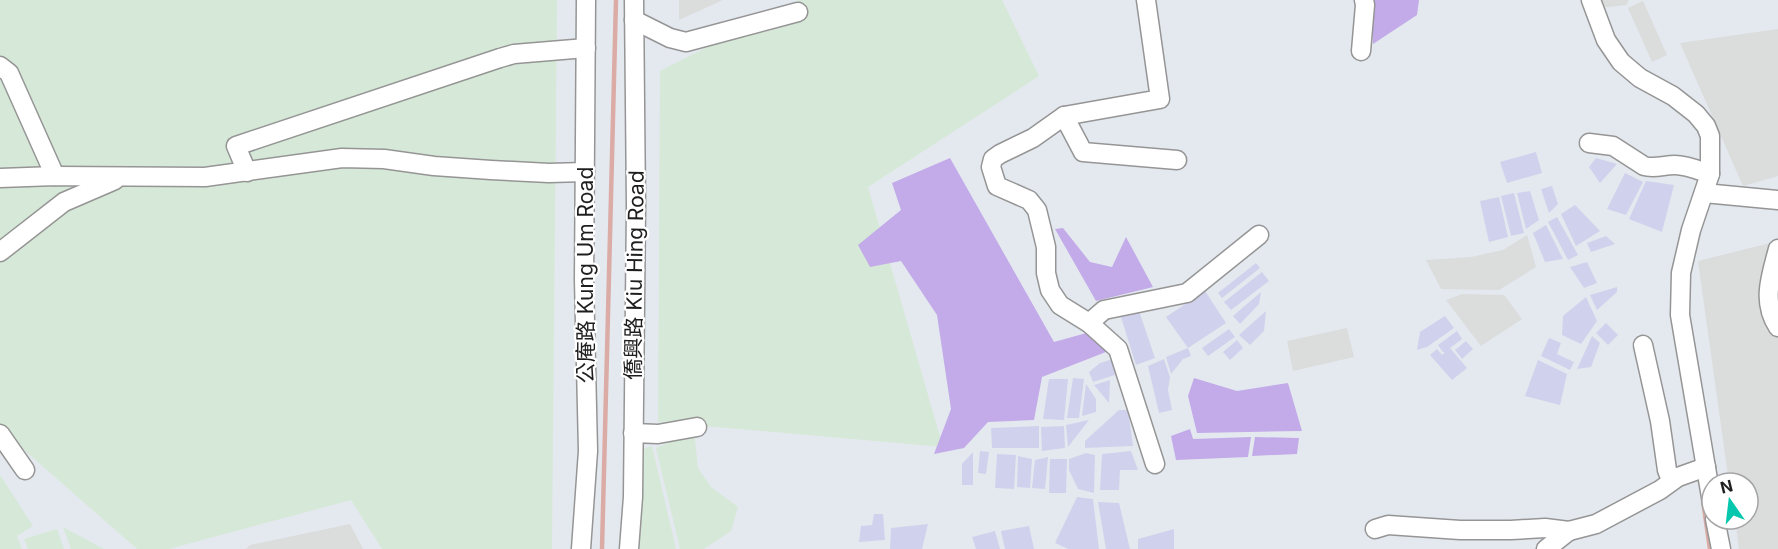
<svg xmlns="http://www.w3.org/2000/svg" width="1778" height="549" font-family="Inter,'Noto Sans TC',sans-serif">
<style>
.residential{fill:#dbdcdc}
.industrial{fill:#d6e8d7}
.farmland{fill:#d0d2ed}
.grass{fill:#c2abe8}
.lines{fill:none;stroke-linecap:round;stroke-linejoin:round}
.stream{stroke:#dbaba6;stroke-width:4.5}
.minor-casing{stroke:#959595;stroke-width:21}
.minor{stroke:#fff;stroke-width:18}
.labels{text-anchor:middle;stroke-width:4.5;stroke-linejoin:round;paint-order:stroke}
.street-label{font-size:21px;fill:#1e1e1e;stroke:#fff}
</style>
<rect width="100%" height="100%" fill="#e4e9ef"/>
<g class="residential">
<polygon points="679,0 723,0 679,20"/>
<polygon points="1598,0 1629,0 1626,5 1600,8"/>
<polygon points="1643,1 1667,55 1652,62 1628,8"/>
<polygon points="1778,29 1778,176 1743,186 1680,43"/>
<polygon points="1527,235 1536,267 1499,290 1441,289 1426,260 1471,257 1503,250"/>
<polygon points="1778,241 1778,549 1739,549 1735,519 1748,519 1748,483 1729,483 1698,261"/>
<polygon points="1462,294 1504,295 1522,319 1481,346 1446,300"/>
<polygon points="1347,328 1354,357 1293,371 1287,341"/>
<polygon points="350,524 363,549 246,549 250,545"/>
</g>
<g class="industrial">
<polygon points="0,0 557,0 552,549 382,549 351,500 169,549 137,549 0,429"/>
<polygon points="799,0 1002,0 1039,76 868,187 943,447 658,422 660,71"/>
<polygon points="694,431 698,468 711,487 738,507 731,531 704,549 680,549 656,448"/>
<polygon points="652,446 676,549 635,549 642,449"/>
<polygon points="0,475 33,526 17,536 22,549 0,549"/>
<polygon points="63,527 104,549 71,549"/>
<polygon points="57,529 64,549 28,549 24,539"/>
</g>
<g class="farmland">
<polygon points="1536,152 1542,173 1507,183 1500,162"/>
<polygon points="1596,158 1617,164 1600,183 1589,167"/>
<polygon points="1625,173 1643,182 1626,215 1607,209"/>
<polygon points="1646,181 1674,185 1662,232 1629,219"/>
<polygon points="1552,186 1558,204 1549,213 1541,189"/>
<polygon points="1530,191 1539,220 1526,229 1517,193"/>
<polygon points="1514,193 1524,233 1511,236 1501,196"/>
<polygon points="1499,197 1508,237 1489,242 1480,201"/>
<polygon points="1575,205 1600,231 1576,246 1561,214"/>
<polygon points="1557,217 1578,255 1568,260 1548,222"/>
<polygon points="1546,225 1563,259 1545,262 1533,233"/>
<polygon points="1606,236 1615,244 1591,252 1587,243"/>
<polygon points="1587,262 1597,283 1584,288 1570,267"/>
<polygon points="1256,263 1260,268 1222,298 1218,293"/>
<polygon points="1262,272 1269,281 1231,310 1224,302"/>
<polygon points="1617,287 1617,292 1597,310 1590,295"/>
<polygon points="1205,291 1226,323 1188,348 1191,356 1183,359 1171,374 1166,357 1188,348 1166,317"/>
<polygon points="1261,292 1259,304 1240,324 1233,316"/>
<polygon points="1586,297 1597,321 1581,344 1562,335 1563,316"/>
<polygon points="1138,308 1155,358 1136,365 1120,314"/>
<polygon points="1266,311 1264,331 1250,345 1239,335"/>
<polygon points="1445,316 1454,328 1427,347 1417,350 1420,332"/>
<polygon points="1606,323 1618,335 1608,345 1596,333"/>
<polygon points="1229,329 1235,337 1208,356 1202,348"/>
<polygon points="1457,331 1462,339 1450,348 1467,368 1452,380 1430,355 1437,349 1442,355 1445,352 1443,352 1438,345"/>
<polygon points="1592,336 1600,343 1591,367 1577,369"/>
<polygon points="1549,338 1561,343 1557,354 1574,362 1570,370 1541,356"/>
<polygon points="1237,340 1243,348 1230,360 1223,352"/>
<polygon points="1466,341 1473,349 1462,359 1455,350"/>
<polygon points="1113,359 1115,375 1093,382 1089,372 1100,363"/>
<polygon points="1164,359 1170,377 1168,390 1172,410 1159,413 1148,366"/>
<polygon points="1538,360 1567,374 1560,405 1525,396"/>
<polygon points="1073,378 1084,379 1079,418 1067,418"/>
<polygon points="1049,379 1068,379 1064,420 1043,419"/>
<polygon points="1110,380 1109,403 1094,385"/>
<polygon points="1086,384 1096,399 1096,412 1082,416"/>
<polygon points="1119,410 1128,410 1133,446 1085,448 1085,441"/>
<polygon points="1089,420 1068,447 1066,425"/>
<polygon points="1039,426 1039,448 992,448 991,428"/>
<polygon points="1064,426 1065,448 1042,451 1041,427"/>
<polygon points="980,451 989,452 986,474 978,473"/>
<polygon points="1131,451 1138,470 1120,470 1119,490 1100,490 1102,454"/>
<polygon points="973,452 973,485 962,485 962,464"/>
<polygon points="1086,453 1095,455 1094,493 1078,489 1069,470 1069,459"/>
<polygon points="997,454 1016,455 1014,489 995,488"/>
<polygon points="1018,456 1032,459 1030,488 1017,487"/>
<polygon points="1048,457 1045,489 1032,488 1035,460"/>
<polygon points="1050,459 1067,459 1066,493 1049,493"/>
<polygon points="1077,497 1093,499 1099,549 1068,549 1055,543"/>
<polygon points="1098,502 1119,503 1130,549 1106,549"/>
<polygon points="874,514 883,514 885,540 859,542 861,526 872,525"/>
<polygon points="928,524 922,549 890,549 891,528"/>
<polygon points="1029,526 1034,549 1005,549 1001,531"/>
<polygon points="1174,529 1174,549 1138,549 1138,539"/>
<polygon points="995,531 1000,549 976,549 972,537"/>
</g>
<g class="grass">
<polygon points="1371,0 1419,0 1417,15 1373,44"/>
<polygon points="950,158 1054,342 1090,332 1111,350 1042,377 1034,420 988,422 964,448 934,454 951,409 937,315 901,261 870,267 858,245 901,210 892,183"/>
<polygon points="1063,228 1090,262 1112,267 1126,237 1153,287 1096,301 1055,229"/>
<polygon points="1194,378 1237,391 1288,383 1302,431 1197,433 1188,396"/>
<polygon points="1190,429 1193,439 1251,437 1248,457 1176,460 1171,436"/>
<polygon points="1255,437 1299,438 1297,454 1252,456"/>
</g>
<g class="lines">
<g class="stream">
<polyline points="1703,501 1710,549"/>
<polyline points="602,549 616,0"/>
</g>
<g class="minor-casing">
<g id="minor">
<polyline points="1146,0 1160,99 1064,116 1033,138 1000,154 993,159 991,167 997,186 1029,200 1037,210 1046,247 1046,273 1050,290 1060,305 1089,323 1118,349 1155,464"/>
<polyline points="1591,0 1606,40 1621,62 1640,78 1673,96 1696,114 1706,126 1710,136 1710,174 1691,230 1681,273 1680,315 1712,503"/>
<polyline points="634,20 670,38 686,42 798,12"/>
<polyline points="1361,51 1365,5 1364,0"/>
<polyline points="0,66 9,73 55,176"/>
<polyline points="1064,116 1083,152 1177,160"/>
<path d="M1589,143L1613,146L1644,166C1654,169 1664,165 1675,165C1686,165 1698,170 1710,174"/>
<polyline points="247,172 236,146 500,58 514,54 586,48"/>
<polyline points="0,178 55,176 205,177 342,158 384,159 434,166 491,170 549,173 585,172"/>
<polyline points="1704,193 1778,200"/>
<path d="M1778,249C1771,276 1761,301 1778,327"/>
<polyline points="0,252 64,202 115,180"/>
<polyline points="1089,323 1104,310 1187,293 1259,235"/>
<polyline points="1643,345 1660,421 1667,470 1671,480"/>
<polyline points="633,433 658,434 697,427"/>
<polyline points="0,434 25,470"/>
<polyline points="1715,519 1721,549"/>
<polyline points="1375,529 1388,525 1460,530 1511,530 1545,528 1569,531 1596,524 1660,490 1678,477 1706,467"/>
<polyline points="581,549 588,451 584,280 586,0"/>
<polyline points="629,549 633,497 636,206 634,0"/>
<polyline points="1546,549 1569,531"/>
</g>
</g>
<use href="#minor" class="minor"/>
</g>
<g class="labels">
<g class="street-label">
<text transform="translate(586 275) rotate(-90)" y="7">公庵路 Kung Um Road</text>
<text transform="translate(635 275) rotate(-89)" y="7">僑興路 Kiu Hing Road</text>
</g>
</g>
<g transform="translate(1730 501) rotate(346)"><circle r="28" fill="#ffffff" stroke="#a5a5a5" stroke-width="1.5"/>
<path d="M0-4.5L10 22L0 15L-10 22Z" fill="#05c7ae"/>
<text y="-9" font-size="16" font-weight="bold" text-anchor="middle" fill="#1e1e1e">N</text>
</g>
</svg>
